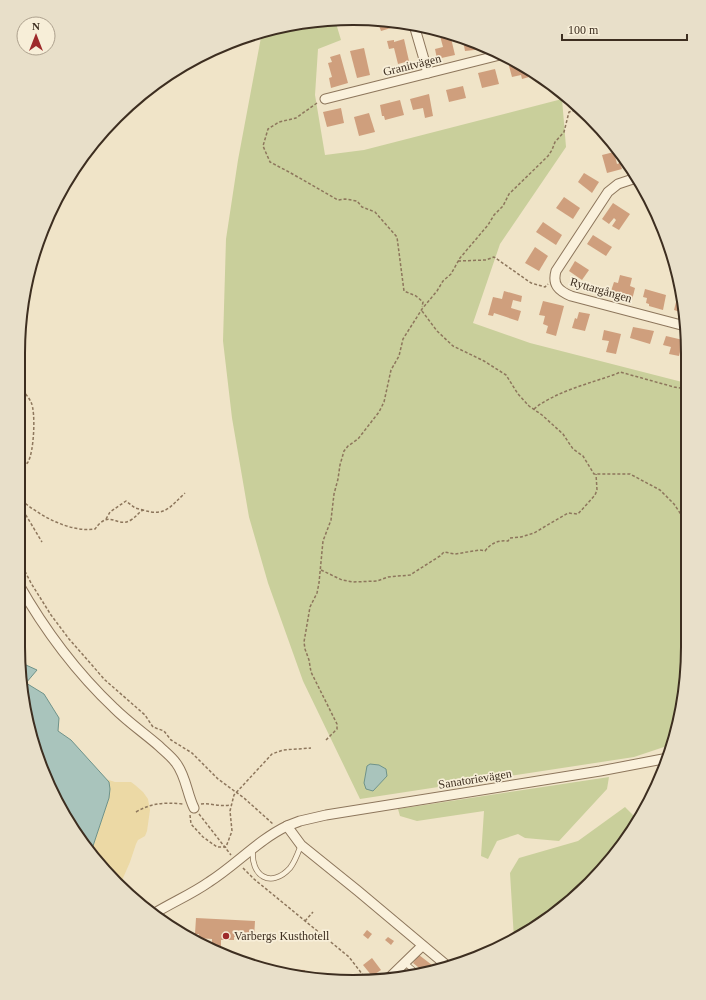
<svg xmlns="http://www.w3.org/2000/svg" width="706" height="1000" font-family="Georgia,serif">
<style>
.green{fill:#c9cf9b}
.sand{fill:#ecd9a5}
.water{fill:#a9c4bc;stroke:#6f938a}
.building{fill:#cf9f7d}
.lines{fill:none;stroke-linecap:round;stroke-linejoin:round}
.lane-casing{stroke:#8d765c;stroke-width:6}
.street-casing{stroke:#8d765c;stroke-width:11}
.path{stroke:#8d765c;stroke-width:1.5;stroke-dasharray:3 2;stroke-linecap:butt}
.lane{stroke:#faf1dc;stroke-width:4.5}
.street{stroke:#faf1dc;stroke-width:9}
.poi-dot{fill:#9e2a2b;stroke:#f7eed8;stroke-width:1.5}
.labels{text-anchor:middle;stroke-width:3.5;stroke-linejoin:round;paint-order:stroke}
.street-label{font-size:12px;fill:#3d2e20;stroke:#f7eed8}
.poi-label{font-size:12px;fill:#3d2e20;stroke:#f7eed8;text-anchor:start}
.rim{fill:none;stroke:#3d2e20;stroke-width:2}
</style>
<rect width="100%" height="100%" fill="#f0e4c8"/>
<g class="green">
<polygon points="335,20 341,40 318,49 315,95 325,155 364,150 562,99 566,147 500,244 473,323 530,343 686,383 687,669 677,733 673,744 634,757 360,799 303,681 268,583 249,517 232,418 223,341 226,239 238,160 262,32 309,21"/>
<polygon points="609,777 607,789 559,841 525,838 518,834 497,841 488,859 481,856 484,811 417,821 400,816 398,809"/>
<polygon points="625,807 638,820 619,851 574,899 514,939 510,873 519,858 578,841"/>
</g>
<polygon class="sand" points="106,779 115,782 131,782 135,785 143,792 148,799 150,810 147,831 145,836 138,840 136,844 130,862 120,885 91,852 109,798 109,782"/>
<g class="water">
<polygon points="26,665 37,670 26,683 44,694 59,718 58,731 71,740 109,782 110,789 109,798 91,852 74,833 29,734 20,666"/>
<polygon points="370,764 379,765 386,769 387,776 373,791 366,789 364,783 367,766"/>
</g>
<g class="building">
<polygon points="379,19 400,23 401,25 381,31 378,23 380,22"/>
<polygon points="450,34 455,55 437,59 435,49 443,47 440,36"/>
<polygon points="404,39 409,61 398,64 394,48 389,49 387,41 394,40 394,42"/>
<polygon points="466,39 483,46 484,49 465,51 463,40"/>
<polygon points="364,48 370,75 357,78 350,51"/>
<polygon points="340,54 348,83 331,88 329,78 332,77 328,63 332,62 330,57"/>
<polygon points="519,64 526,68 529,77 522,79 521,75 512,77 509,66"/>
<polygon points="495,69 499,84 482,88 478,73"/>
<polygon points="463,86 466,98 449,102 446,90"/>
<polygon points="429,94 433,116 425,118 423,108 413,110 410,99"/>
<polygon points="400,100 404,115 385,120 384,116 382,116 380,105"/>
<polygon points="341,108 344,123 327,127 323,112"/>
<polygon points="369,113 375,132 359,136 354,117"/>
<polygon points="614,152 617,164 620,163 622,169 607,173 602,155"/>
<polygon points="584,173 599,182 592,193 578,182"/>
<polygon points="643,189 654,205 648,207 644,196 641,197 639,191"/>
<polygon points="564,197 580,208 573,219 556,208"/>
<polygon points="613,203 630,214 619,230 612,226 616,220 614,218 609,224 602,219"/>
<polygon points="543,222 562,235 556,245 536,232"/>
<polygon points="659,225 664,239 655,228"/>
<polygon points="593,235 612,247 606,256 587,244"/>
<polygon points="535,247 548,256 539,271 525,263"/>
<polygon points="575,261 589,270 582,280 569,271"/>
<polygon points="620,275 632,278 630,286 635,288 632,300 610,294 614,282 618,283"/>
<polygon points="645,289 666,295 663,310 649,306 649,304 646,303 647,298 643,297"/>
<polygon points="504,291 522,296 521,302 513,300 511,308 521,311 518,321 494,313 493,316 488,315 493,297 502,299"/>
<polygon points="678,294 681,294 685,307 682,306 680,312 674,310"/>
<polygon points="543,301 564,306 556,336 546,333 548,326 543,324 545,316 539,315"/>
<polygon points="579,312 590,314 585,331 572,328 575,318 577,319"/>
<polygon points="633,327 654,331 650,344 630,338"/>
<polygon points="604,330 621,334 616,354 606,352 609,341 602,340"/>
<polygon points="666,336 683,340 679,356 669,354 671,347 663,345"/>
<polygon points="196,918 255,921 254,938 234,937 234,940 221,940 221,953 224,953 224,956 212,948 212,939 198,938 199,934 195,934"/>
<polygon points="367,930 372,934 368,939 363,935"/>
<polygon points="388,937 394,941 391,945 385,940"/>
<polygon points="419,955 432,965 429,970 423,971 413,963"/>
<polygon points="372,958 381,970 372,976 363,965"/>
<polygon points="285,969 305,970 305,978 285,973"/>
<polygon points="408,969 413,974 401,978"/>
</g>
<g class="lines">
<g class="lane-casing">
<g id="lane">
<path d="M253,849C250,876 271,889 290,868C295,862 298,853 301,845"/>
<polyline points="405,963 417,973"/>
</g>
</g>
<g class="street-casing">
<g id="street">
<polyline points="414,25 428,73"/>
<polyline points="325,99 504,54"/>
<path d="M636,178L618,184L608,192L556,271C552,285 559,291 571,296L685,326"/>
<path d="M18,583C44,629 76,672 114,708C128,722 144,733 159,746C164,751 171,756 176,763C186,776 187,794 194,808"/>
<path d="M155,913C173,902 192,894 209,882C236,865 258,840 287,826"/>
<polyline points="445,964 358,891 301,845 287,826 300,821 326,815 600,771 668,758"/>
<polyline points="388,979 422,946"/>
</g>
</g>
<g class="path">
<polyline points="317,103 296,118 279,122 268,129 263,146 270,162 289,172 338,200 345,199 357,201 362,207 375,212 397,237 404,291 416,296 423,302 422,307"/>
<polyline points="458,261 486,260 494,257 531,283 545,287 548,284"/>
<polyline points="422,311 437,331 453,346 484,361 506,375 518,394 529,406 542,415 563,434 573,449 583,456 594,474 630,474 660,490 674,504 686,522"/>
<path d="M534,409C554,392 591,383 616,374L620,372L674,387L686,389"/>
<path d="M18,469C22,467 26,465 28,462C34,452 36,412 31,402C28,396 22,390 18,384"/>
<path d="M18,497C36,514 69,533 95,529C110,508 117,529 131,520C136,517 138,513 143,510C165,517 170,507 185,493"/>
<polyline points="18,502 42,542"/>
<polyline points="106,519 110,512 126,501 135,508 143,510"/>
<polyline points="18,558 31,583 51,615 69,639 105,680 145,715 153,727 164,731 171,740 192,753 218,779 244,798 273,824"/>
<path d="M321,570L342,580L353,582L377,581L388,577L410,575L440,556L444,552L455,554L480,550L485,551C491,543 498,540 508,541L510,538L521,537L534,533L568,513L578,514L595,495L597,490L596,474"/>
<polyline points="326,740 337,729 337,724 311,672 309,660 305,649 304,642 310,607 317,593 319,583 323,541 331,520 334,494 338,479 340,465 344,451 348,446 358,439 379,412 384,402 391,370 399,356 403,339 422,309 437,291 443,281 451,274 460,258 488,225 494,215 503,206 509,194 548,156 552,150 555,142 564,132 569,112 580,109"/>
<path d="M201,804C211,803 220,807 231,805"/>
<path d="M136,812C151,803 165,802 183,804"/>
<polyline points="199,814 231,855"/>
<polyline points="190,815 191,824 203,837 217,847 226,847 232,831 230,811 234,795 272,754 283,750 311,748"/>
<polyline points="243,868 254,879 349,957 366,979"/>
<polyline points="305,921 313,912"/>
</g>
<use href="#lane" class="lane"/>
<use href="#street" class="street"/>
</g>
<circle class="poi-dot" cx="226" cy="936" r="4"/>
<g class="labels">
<g class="street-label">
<text transform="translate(412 65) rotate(-14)" y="4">Granitvägen</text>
<text transform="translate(601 290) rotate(16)" y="4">Ryttargången</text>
<text transform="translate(475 779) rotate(-9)" y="4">Sanatorievägen</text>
</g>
<g class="poi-label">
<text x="234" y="940">Varbergs Kusthotell</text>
</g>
</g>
<path d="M0 0H706V1000H0ZM353 25H353A328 328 0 0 1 681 353V647A328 328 0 0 1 353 975H353A328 328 0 0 1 25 647V353A328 328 0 0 1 353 25Z" fill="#e8dfc9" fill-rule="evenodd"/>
<path class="rim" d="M353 25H353A328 328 0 0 1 681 353V647A328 328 0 0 1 353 975H353A328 328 0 0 1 25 647V353A328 328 0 0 1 353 25Z"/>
<g transform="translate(36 36)"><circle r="19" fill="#f7eed8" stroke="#ada18e"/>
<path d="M0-3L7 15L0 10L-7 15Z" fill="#9e2a2b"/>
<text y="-6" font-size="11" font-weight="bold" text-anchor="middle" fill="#3d2e20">N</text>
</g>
<path d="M562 34v6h125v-6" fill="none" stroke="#3d2e20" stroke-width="2"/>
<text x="568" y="34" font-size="12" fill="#3d2e20" stroke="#f7eed8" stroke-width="3" paint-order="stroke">100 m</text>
</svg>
